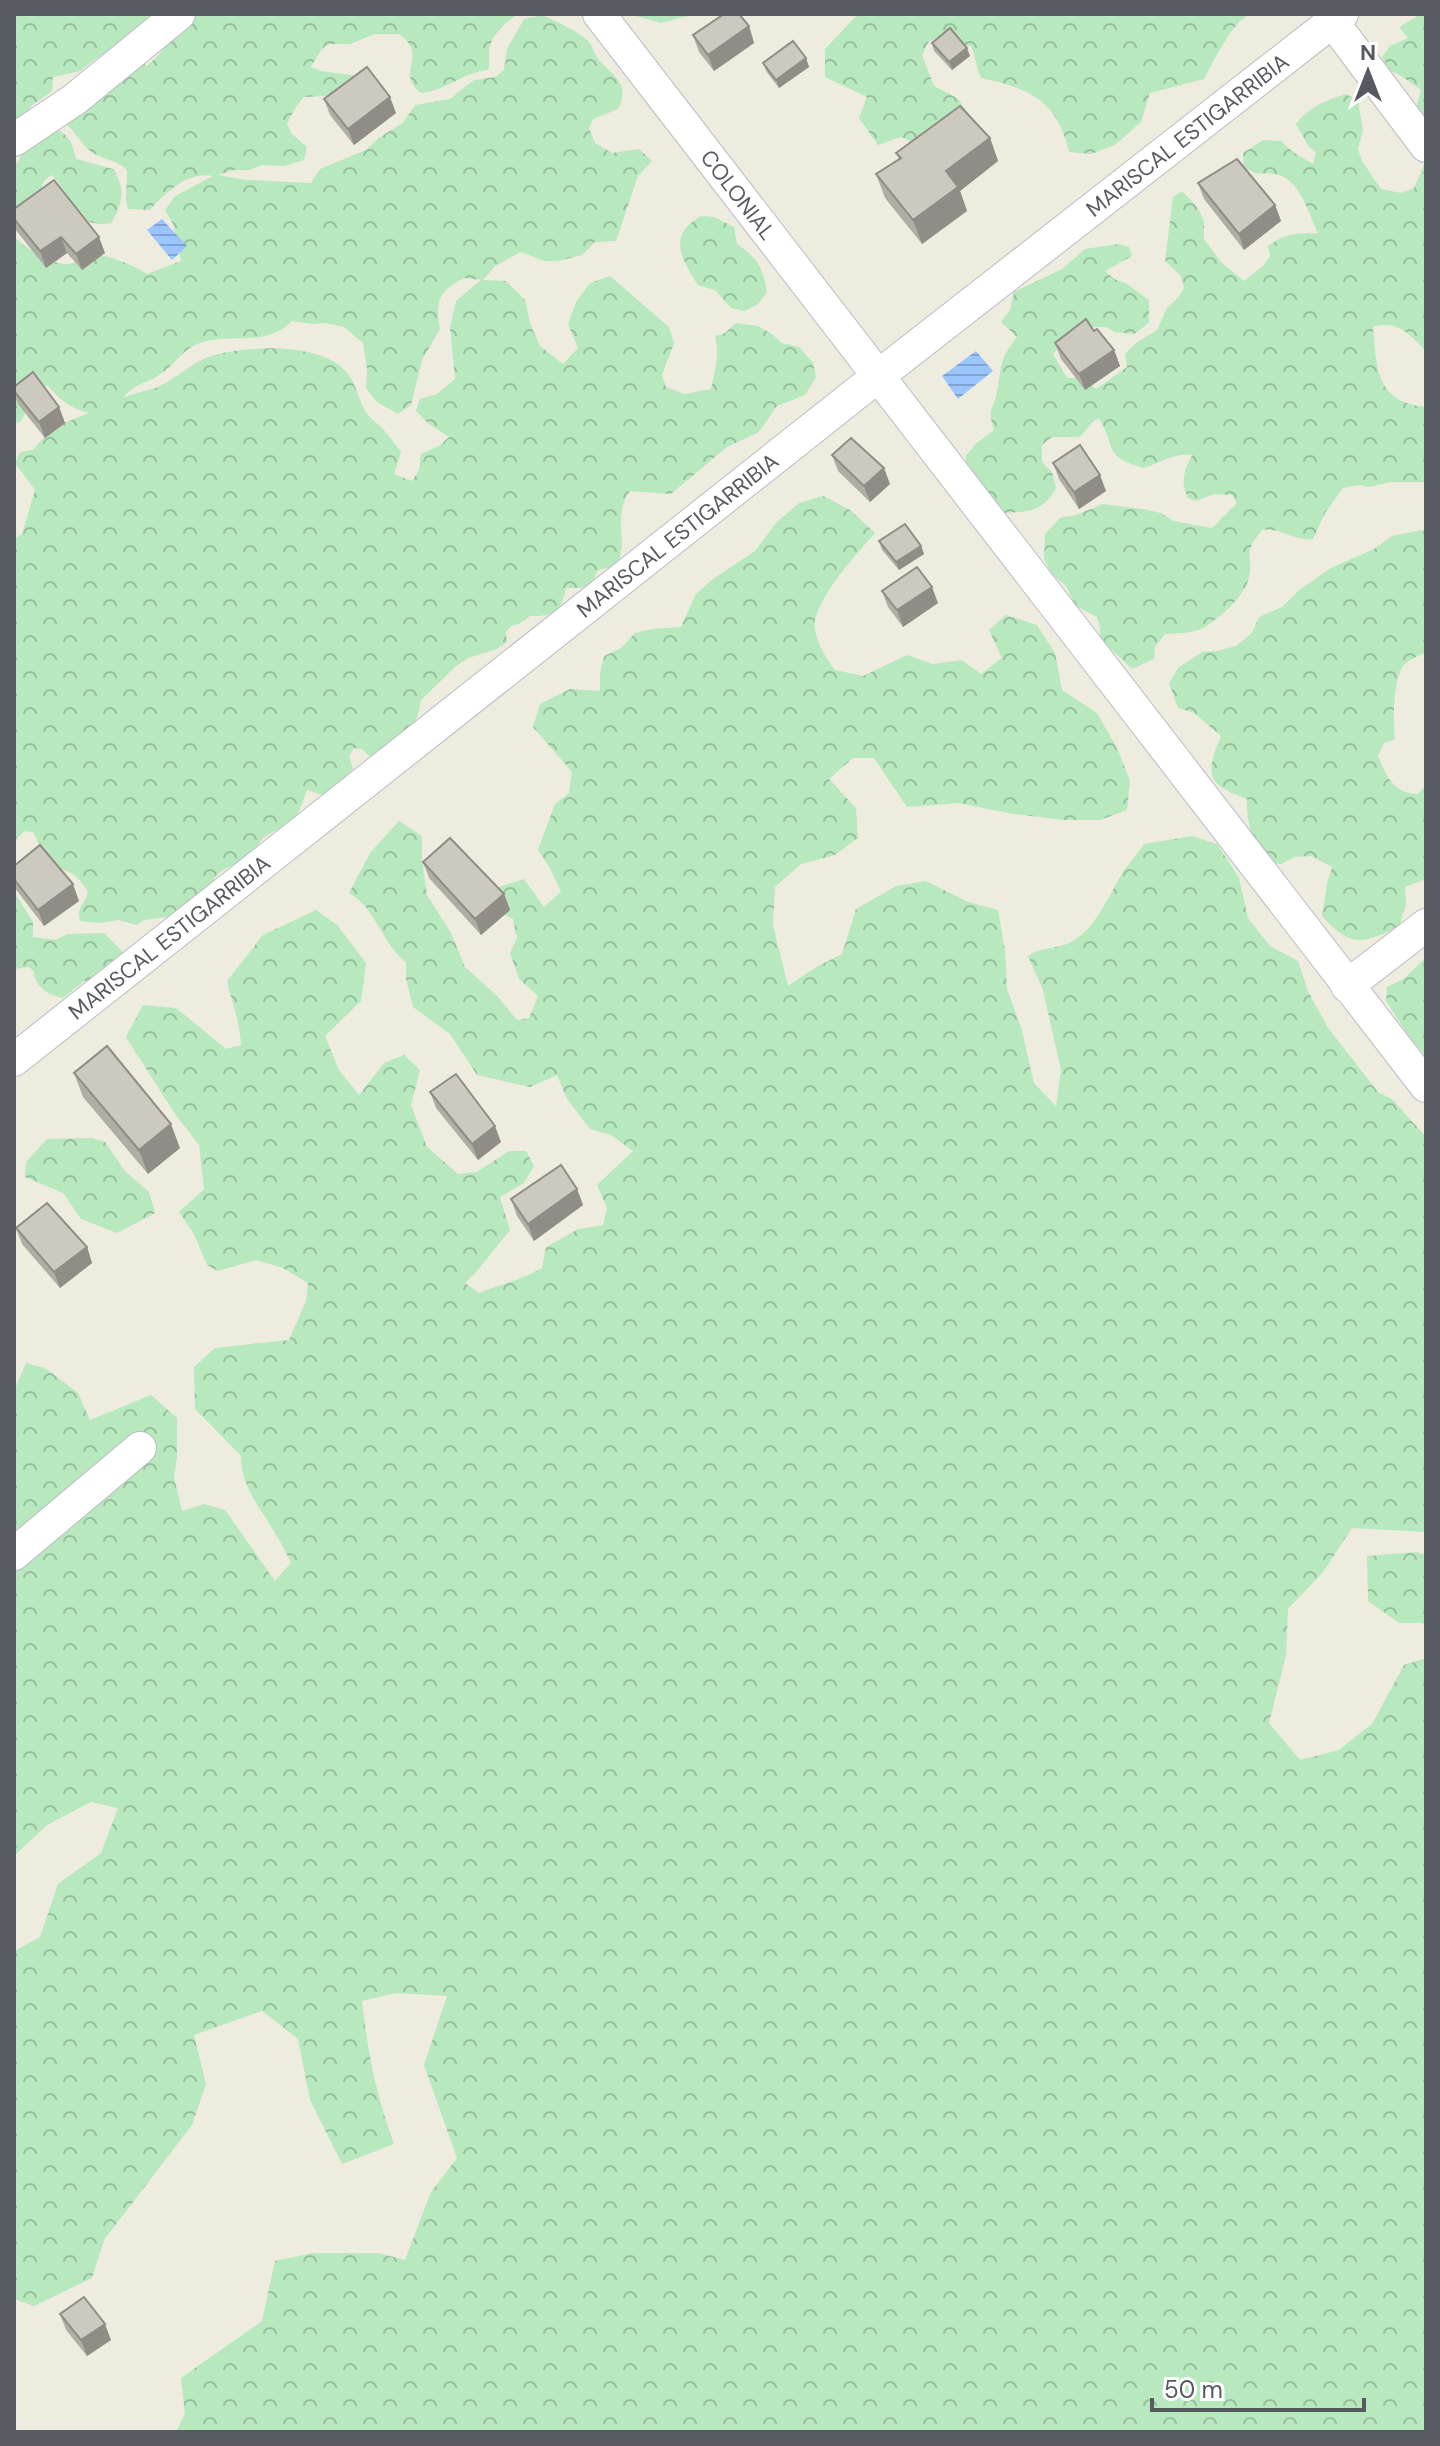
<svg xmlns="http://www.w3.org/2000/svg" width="1440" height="2446" font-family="'DM Sans',sans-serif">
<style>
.forest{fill:url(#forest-crowns);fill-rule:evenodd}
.water{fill:url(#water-rules)}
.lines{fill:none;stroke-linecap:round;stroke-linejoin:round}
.street-casing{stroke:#bbbdc4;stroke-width:34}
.street{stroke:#fff;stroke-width:32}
.wall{fill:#afaea4}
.shaded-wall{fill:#8f8d86}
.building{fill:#cccabf;stroke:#8f8d86;stroke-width:2}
.labels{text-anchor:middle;stroke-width:8;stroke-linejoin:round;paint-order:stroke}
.street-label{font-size:22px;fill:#575a61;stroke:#fff}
</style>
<defs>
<pattern id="forest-crowns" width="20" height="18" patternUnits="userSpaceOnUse" patternTransform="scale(2)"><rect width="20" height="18" fill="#b7e8be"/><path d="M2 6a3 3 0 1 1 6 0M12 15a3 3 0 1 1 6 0" fill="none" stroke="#98bf9e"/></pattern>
<pattern id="water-rules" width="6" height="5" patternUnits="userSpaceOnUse" patternTransform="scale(2)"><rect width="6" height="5" fill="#9bc5ff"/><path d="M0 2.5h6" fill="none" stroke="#81a3d2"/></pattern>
</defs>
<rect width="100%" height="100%" fill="#edecde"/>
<g class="forest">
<polygon points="14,14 153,14 132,39 98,57 80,71 53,77 52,91 31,106 28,119 14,127"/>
<path d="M164,14H519C509,18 495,33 491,43C487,52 491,62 488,70C461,73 448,90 421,93C394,73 430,56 399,34H375L350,44H328L321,50L311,67L321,71L358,76L327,96L304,97L297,105L287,123L291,133L307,147L304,160L284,166L262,165L249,170H234L218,175L246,180L311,183L320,169L366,150L380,137L403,123L415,105L450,99L474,80L495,77L504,70L507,49L524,19L542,15C556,22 575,29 587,40C593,45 594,55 600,61C616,79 630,83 618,109L593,119L589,128L595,143L612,153L639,149L652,161L638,176L616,241L595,242L582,255L558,261H544L521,252L495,266L483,280L506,281L525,300L530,323L540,346L563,364L578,348L568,324L576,302L590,283L610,276L669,327L674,343L662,375L666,387L685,394L711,389C715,370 720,355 715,336L725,333L736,323L758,326L772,334L782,343L799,347L813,363L816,377L805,395L777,406L759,432L727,447L671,494L630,491C611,517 630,541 616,566L598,570L591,584L581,588H566C561,611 554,617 530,616L519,624L511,626L506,632L507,642L497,649L468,658L455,667L421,700L418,715L409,732L380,749L372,759L362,749L354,748L349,756L353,769L346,780L335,785V793L326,796L307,790C303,799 300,813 294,818C285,827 277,830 267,835C260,839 257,849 251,854C232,871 214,863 208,896L184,904L167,917L144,920L137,925L118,920L102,923L80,921C76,907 85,904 88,892C78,874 67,867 46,869C41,856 40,843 33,832L24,831L14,842V539L22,534L35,490L15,463L20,452L33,450L52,428L89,413C68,407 63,402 48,386L30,385L29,406L20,422L14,423V236C23,247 54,266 69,264C77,263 85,255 93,255C107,254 136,266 147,274L181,261L174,226L165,210L175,196L213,176C188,171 166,192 150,210L128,209L126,199L127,170C116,159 97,159 87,148C79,140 74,130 65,123L140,61L147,66C171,44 168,45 164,14ZM464,278L481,280L456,301L450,328L455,379L437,394L420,399L416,411L429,424L449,437L439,446L421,454L419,470L412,481L394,474L401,452C395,444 389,436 382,428C376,422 369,418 365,411C359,400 356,386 350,377C328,341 246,345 211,356C192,362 176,379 158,387C146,391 134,393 123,398C138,381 142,386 159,375C174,366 181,351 197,344C231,331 264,349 292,321L312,324L325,323L344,327L363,343L367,369L366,388L377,402L398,414L411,405L422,360L440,329C435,302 438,291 464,278Z"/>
<polygon points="629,14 712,14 683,17 661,23"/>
<path d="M858,14H1251C1232,21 1214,61 1204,79L1150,93L1141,122L1115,145L1091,154L1069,152C1058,101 1030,88 981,78C976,67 976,57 971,46L952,45L948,35L929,41L922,55L934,86L957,98L968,113L918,144L901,137L878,145L859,118L867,97L825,77V49Z"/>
<polygon points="1421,14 1426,14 1426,123 1415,112 1421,90 1400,75 1390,71 1382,57 1390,46 1408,38 1399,27"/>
<path d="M1346,94L1358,101L1363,130L1358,149L1362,161L1381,189L1401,193L1414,188L1426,160V351C1410,335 1397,319 1373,327C1377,368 1375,402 1426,407V482H1391L1369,487L1359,485L1343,488L1325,513L1313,539C1294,541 1280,527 1262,530C1241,557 1254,551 1249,577C1246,595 1219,619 1203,628C1192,634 1176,633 1165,634L1155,647L1154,659L1132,669L1100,639V627L1097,617L1076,606L1066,586L1052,574L1044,559L1045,534L1060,518L1076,515L1103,504L1143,509L1161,513L1173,521L1212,528L1237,503L1232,495L1214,494L1196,501L1188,498C1180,482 1184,471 1192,455C1174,453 1161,462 1144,468C1103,457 1116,447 1099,418C1090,422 1087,431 1079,437H1052L1042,445V462L1052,472L1056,488C1042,513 1029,511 1004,513L966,469V455L977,443L994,430C987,406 993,413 997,392C1002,365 999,360 1017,337L1001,322L1010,310L1014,292L1062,269L1085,249L1119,244L1129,247L1132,256L1105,271L1114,279L1127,284L1149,300V323L1134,334L1115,332L1106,327H1090L1068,336L1053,354L1067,378H1083L1096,389L1127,367L1125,354L1136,343L1157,330L1167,308L1177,299L1184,288L1181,276L1165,261L1173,197L1182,191L1198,208L1204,221V239L1221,262L1244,281L1263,266L1270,256L1268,246C1288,232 1295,234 1318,233C1308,213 1300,177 1274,174C1258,172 1260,177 1244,167L1243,153L1263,140L1281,141L1293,152L1313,164L1316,152L1309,147L1296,124C1310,106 1325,101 1346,94Z"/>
<path d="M52,128C69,133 72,143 76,159L113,169C126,189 123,204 111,223C75,231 72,195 52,175C40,182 41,188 44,200L14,221V165L19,161L23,146Z"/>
<path d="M701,216L714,217L734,227L737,244C759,260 762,266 767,292L758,304L744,311L731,308L715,290L698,285C681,258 667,235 701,216Z"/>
<path d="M823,496L850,510L875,533C856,555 822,591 815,620C812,636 826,658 835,670L863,676L907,655L933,664L962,660L981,674L1002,658L989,630L1006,615L1037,625L1055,653L1062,690L1097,713L1118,750L1130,781L1127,810L1100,820H1064L1013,814L959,803L907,807L874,758H853L829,779L856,808L858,838L835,855L801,864L775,887L773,925L788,986L818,966L842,954L856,909L896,886L926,881L968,902L998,910L1005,951L1007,989L1021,1027L1034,1083L1056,1106L1061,1070L1043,990L1028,956C1041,947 1055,949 1069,943C1096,931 1110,892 1125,869C1131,861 1138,853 1144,844L1192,836L1217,844L1239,878L1248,918L1270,946L1298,961L1308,991L1328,1028L1378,1092L1392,1099L1426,1137V1532L1352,1528L1323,1572L1288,1609L1286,1655L1269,1723L1300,1760L1339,1750L1372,1724L1404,1665L1426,1658V2432H176L185,2414L181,2378L262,2321L275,2261L312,2253H378L405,2260L431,2192L457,2158L424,2065L447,1996L396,1993L362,2001C368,2054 376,2094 394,2144L342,2164L310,2100L298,2039L262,2011L194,2035L206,2084L192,2125L104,2240L92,2278L34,2306L14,2299V1951L40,1937L58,1884L101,1853L118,1808L91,1802L47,1825L14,1856V1391L26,1363L45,1368L78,1393L90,1420L151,1395L177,1418V1456L174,1477L182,1511L204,1504L225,1510L275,1581L291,1563C286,1553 282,1544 276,1535C261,1508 241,1488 241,1456L195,1409L194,1367L215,1348L289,1340L306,1301L308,1283L283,1268L256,1260L218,1271L207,1265L194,1234L179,1212L204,1189L199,1145L175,1114L126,1037L143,1005L176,1008L226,1049L241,1045C240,1022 232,1003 227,981L263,935L316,910L337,925L366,963L361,1001L325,1036L339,1070L359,1095L384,1063L404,1055L420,1070L411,1105L427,1147L458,1174L477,1172L509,1151H526L534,1166L524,1183L500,1197L510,1230L477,1271L465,1283L479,1293C500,1284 522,1280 542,1268L546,1247L578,1229L603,1225L607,1208L597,1185L633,1151L611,1135L590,1129L567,1099L557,1075L530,1087L477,1075L450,1034L413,1007L406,979V962C382,944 377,909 349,893L370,853L399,821L422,836V860L427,895L451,933L465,967L497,996L517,1020L529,1018L538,996L519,979L510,953L517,938L513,919L495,910L499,887L524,879L544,907L561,892L550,868L538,850L555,804L569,793L572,772L533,727L540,704L570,689L600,691V673L604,656L621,648L635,633L652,629L681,627L696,594L713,579L755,551L776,523L799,503Z"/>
<path d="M1421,530H1426V652C1419,656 1408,660 1403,666C1393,681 1393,721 1395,739L1384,743L1378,756C1386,776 1394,794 1418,794L1426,786V879L1405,887L1406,903L1399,927C1362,943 1352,949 1322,916L1327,884L1332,867L1311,856L1295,857L1281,864L1264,863C1253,843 1246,822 1247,799C1206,784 1205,774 1221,736L1194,713L1178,708L1169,683L1179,667L1202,652L1217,651L1236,646L1252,633L1259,617L1282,607L1299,590L1331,568L1374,549L1392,536Z"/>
<path d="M14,892L33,922V937L55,940L68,934L104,933L122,951L127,961L101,980L84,981L63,998C52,996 40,991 35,978C31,967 39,976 29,967L14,969Z"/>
<polygon points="1426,957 1426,1056 1412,1041 1386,1001 1387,987 1404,979"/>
<polygon points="92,1138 105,1142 125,1171 149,1192 155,1213 117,1233 81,1219 63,1193 25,1177 26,1162 47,1139"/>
<polygon points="1417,1552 1426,1555 1426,1626 1422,1623 1399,1623 1368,1601 1367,1556"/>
</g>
<g class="water">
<polygon points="162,219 187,246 172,260 147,230"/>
<polygon points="976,351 993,371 958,399 942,376"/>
</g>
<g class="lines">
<g class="street-casing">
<g id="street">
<path id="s1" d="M599,14L1426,1086"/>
<polyline points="1332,21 1426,146"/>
<polyline points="14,140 75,99 179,14"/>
<polyline points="1347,986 1426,925"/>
<path id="s2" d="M14,1060L877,377L1342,14"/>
<polyline points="14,1554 140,1448"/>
</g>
</g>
<use href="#street" class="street"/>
</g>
<g class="wall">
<polygon points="749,26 754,43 714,71 699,52 693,35"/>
<polygon points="932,43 970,56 952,70 934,51"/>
<polygon points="806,58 809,67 779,88 766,71 763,63"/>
<polygon points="324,99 396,113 354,145 330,115"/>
<polygon points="990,138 998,161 960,191 967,211 922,244 885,198 876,174 899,159 896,153"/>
<polygon points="1198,183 1275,205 1281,221 1244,250 1204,199"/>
<polygon points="14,209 105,253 82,270 67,253 46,268 15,229"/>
<polygon points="1055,343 1114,350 1120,366 1085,390 1061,359"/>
<polygon points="14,387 59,407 65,423 45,438 18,404 14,394"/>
<polygon points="832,455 890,484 870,502 838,471"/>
<polygon points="1053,463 1106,491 1079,509 1059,479"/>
<polygon points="879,541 921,546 924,554 899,570 882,550"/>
<polygon points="882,591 938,603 903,627 888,607"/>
<polygon points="423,862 504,894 510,910 481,935 429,878"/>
<polygon points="14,866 79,901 44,926 14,887"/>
<polygon points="74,1073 180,1148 148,1174 83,1097"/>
<polygon points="430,1092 501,1142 478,1160 436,1108"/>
<polygon points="577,1189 583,1205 534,1241 517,1216 511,1199"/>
<polygon points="16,1228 87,1247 92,1263 60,1288 22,1244"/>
<polygon points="60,2314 111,2340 87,2356 66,2330"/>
</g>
<g class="shaded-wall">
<polygon points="749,26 754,43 714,71 708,55"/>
<polygon points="967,48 970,56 952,70 949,62"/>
<polygon points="806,58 809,67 779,88 776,80"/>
<polygon points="390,97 396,113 354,145 348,129"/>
<polygon points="990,138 998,161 960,191 967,211 922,244 913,220 946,171"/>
<polygon points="1275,205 1281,221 1244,250 1239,234"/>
<polygon points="61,237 67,253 46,268 40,251"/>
<polygon points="99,237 105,253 82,270 76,254"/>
<polygon points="1114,350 1120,366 1085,390 1079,374"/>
<polygon points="59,407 65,423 45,438 39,422"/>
<polygon points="884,468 890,484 870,502 864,486"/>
<polygon points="1100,475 1106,491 1079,509 1074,492"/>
<polygon points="921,546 924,554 899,570 896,562"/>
<polygon points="932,587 938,603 903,627 897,610"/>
<polygon points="73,884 79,901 44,926 38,910"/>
<polygon points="504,894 510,910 481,935 475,919"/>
<polygon points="171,1124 180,1148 148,1174 139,1150"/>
<polygon points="495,1126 501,1142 478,1160 472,1144"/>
<polygon points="577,1189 583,1205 534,1241 528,1224"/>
<polygon points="87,1247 92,1263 60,1288 54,1272"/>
<polygon points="105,2324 111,2340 87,2356 81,2340"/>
</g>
<g class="building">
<polygon points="724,14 739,14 749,26 708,55 693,35"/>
<polygon points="950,28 967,48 949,62 932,43"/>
<polygon points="793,41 806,58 776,80 763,63"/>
<polygon points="367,67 390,97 348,129 324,99"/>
<polygon points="960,106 990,138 946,171 958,187 913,220 876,174 901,158 896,153"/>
<polygon points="1237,159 1275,205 1239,234 1198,183"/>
<polygon points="54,180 99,237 76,254 61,237 40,251 14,219 14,209"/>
<polygon points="1086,319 1094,331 1097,329 1114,350 1079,374 1055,343"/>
<polygon points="33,372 59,407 39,422 14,391 14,387"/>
<polygon points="851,438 884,468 864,486 832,455"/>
<polygon points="1080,445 1100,475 1074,492 1053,463"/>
<polygon points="905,524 921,546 896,562 879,541"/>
<polygon points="917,567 932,587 897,610 882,591"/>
<polygon points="450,838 504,894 475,919 423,862"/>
<polygon points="40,845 73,884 38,910 14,879 14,866"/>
<polygon points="107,1046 171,1124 139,1150 74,1073"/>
<polygon points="456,1074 495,1126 472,1144 430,1092"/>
<polygon points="561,1165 577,1189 528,1224 511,1199"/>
<polygon points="47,1203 87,1247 54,1272 16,1228"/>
<polygon points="84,2297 105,2324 81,2340 60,2314"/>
</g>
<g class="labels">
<g class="street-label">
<text dy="8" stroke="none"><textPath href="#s2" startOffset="1494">MARISCAL ESTIGARRIBIA</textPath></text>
<text dy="8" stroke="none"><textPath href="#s1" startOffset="228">COLONIAL</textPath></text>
<text dy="8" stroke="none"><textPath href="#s2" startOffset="846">MARISCAL ESTIGARRIBIA</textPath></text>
<text dy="8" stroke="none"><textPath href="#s2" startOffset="198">MARISCAL ESTIGARRIBIA</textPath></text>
</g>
</g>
<rect width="1440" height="2446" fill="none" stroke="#575a61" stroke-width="32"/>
<g transform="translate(1368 72)" stroke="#ffffff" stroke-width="6" paint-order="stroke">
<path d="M0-6L14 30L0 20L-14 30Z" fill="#575a61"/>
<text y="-12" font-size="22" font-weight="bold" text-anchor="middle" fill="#575a61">N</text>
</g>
<path d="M1152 2398v12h212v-12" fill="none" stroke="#575a61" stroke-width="4"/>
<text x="1164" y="2398" font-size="24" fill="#575a61" stroke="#ffffff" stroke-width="6" paint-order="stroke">50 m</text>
</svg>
